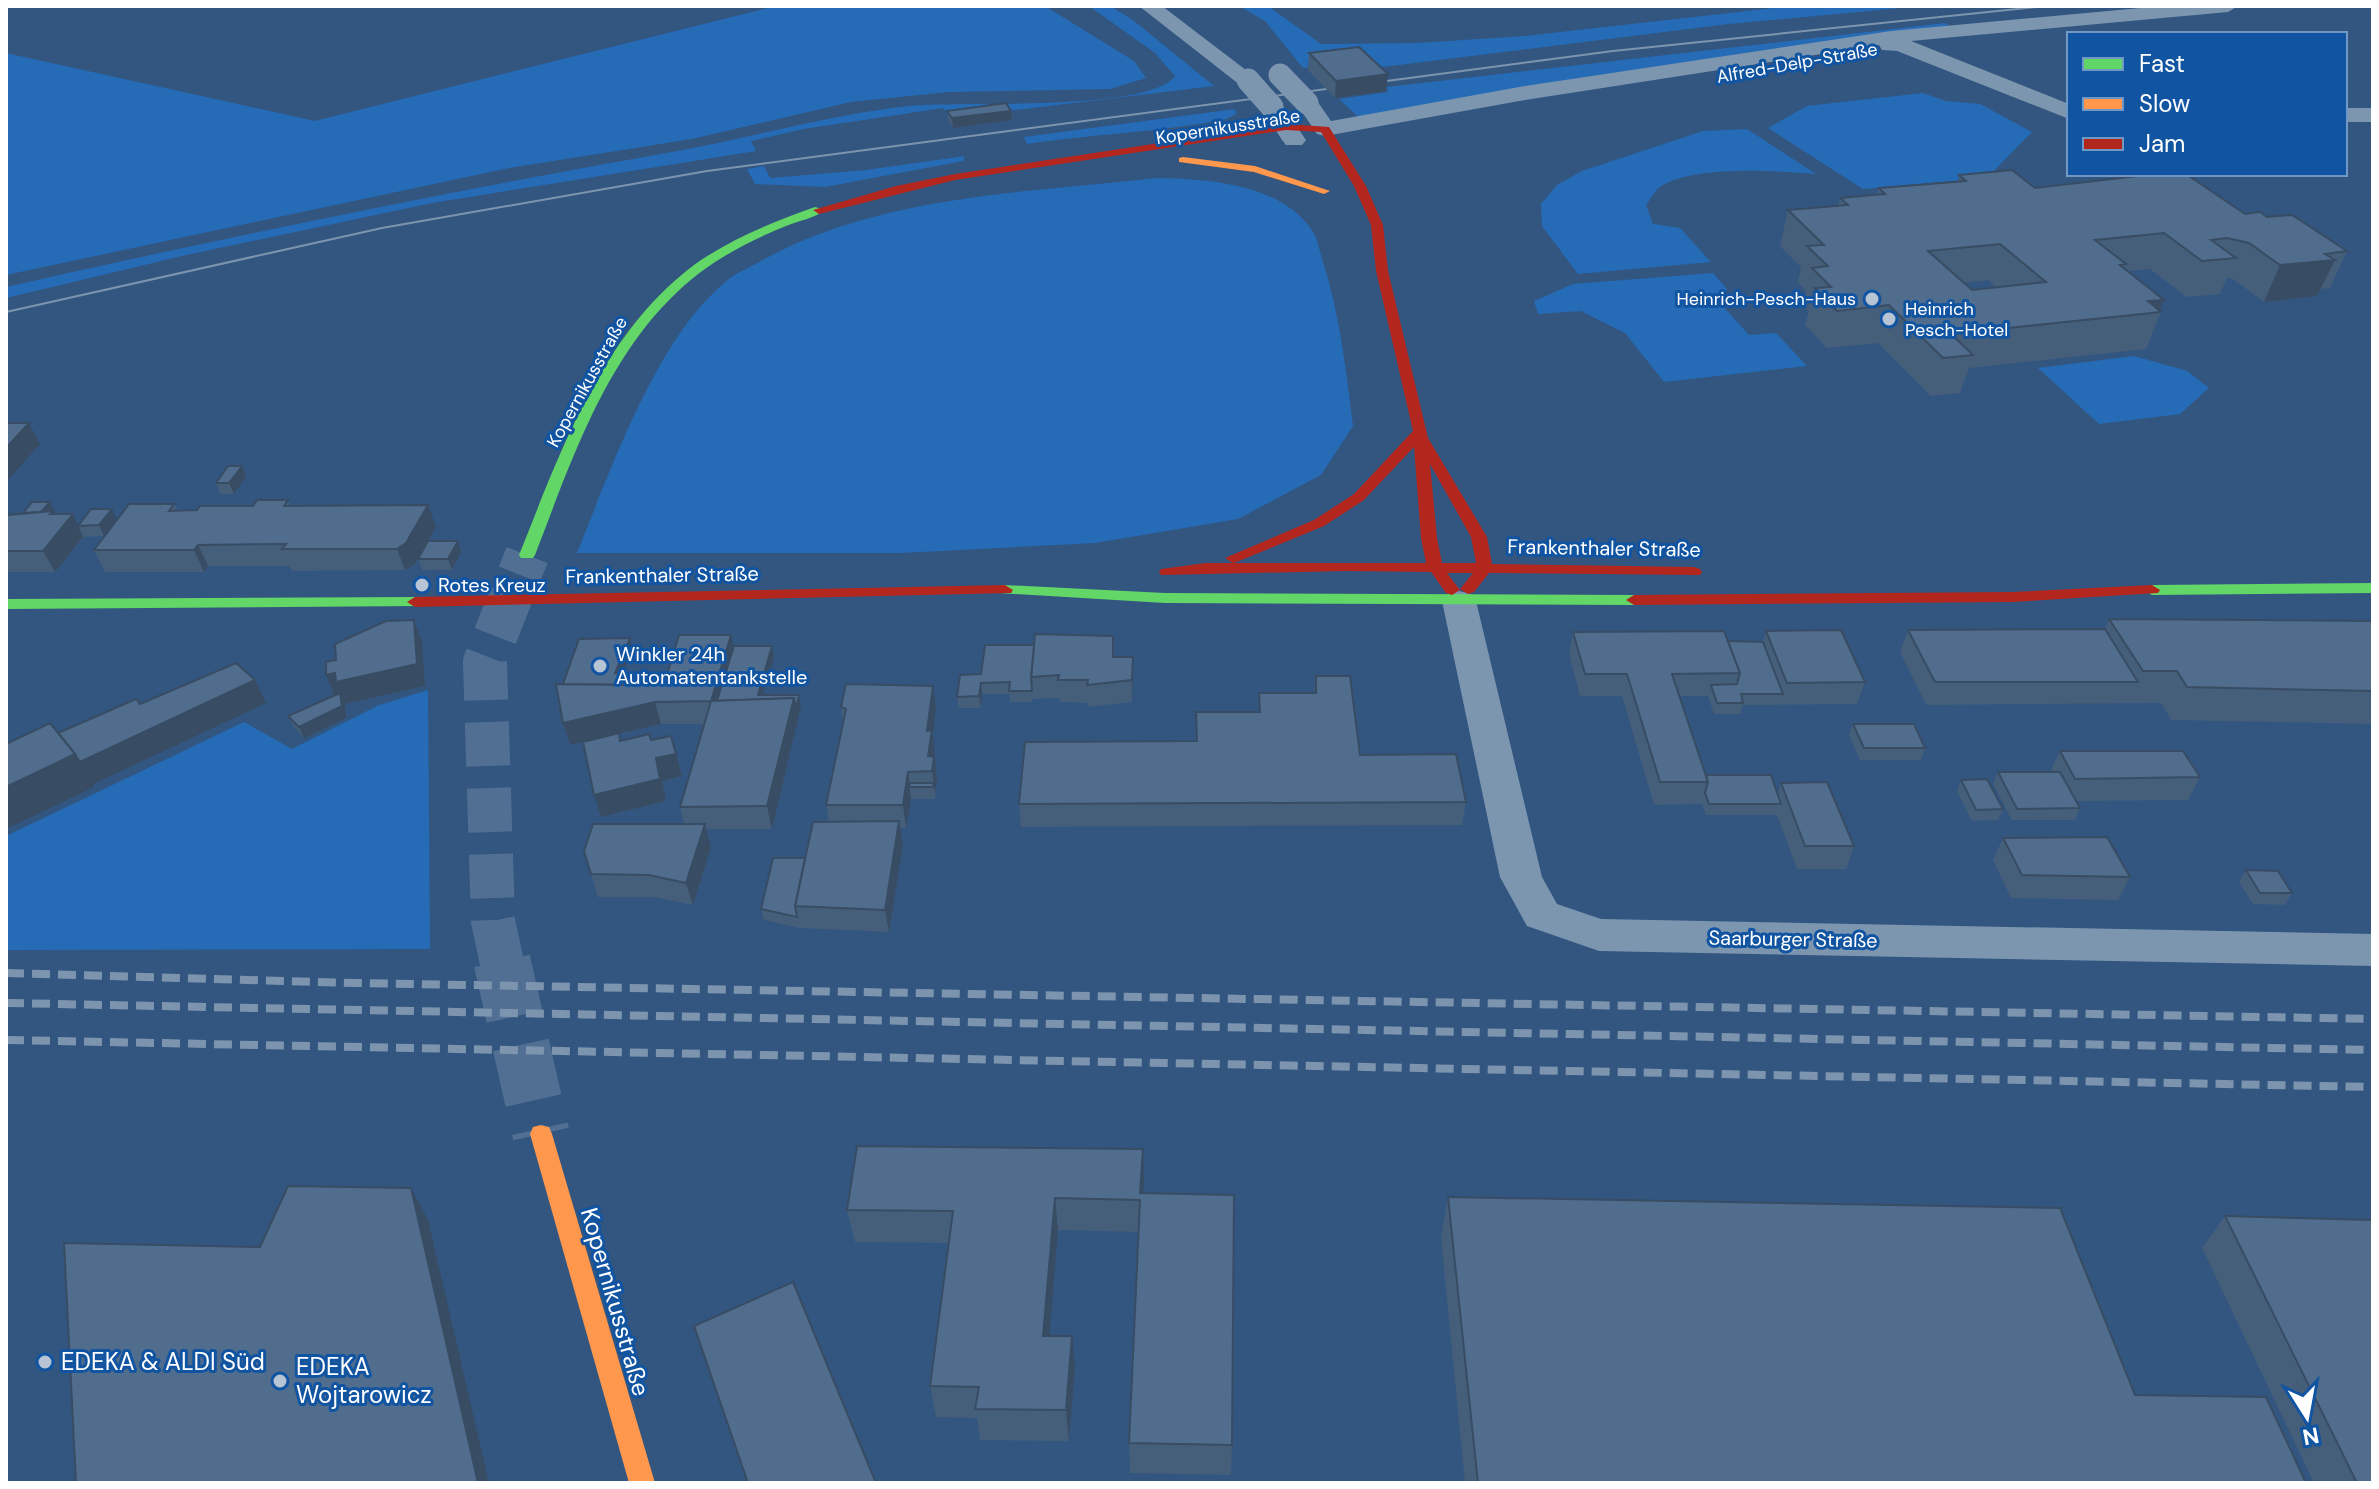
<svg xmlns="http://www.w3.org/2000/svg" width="2379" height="1489" font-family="'DM Sans',sans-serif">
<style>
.green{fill:#266bb6}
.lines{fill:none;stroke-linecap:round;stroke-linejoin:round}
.secondary-tunnel-far1{stroke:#516f93;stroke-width:44;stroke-dasharray:44 22;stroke-linecap:butt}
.secondary-tunnel{stroke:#516f93;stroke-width:57;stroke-dasharray:57 29;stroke-linecap:butt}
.street{fill:#7d96b0;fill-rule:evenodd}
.fast{fill:#63d668;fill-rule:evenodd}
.slow{fill:#ff974d;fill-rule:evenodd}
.jam{fill:#b3261e;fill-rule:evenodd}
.tram{stroke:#7d94af;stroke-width:2}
.rail{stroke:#7d94af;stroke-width:8;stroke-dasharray:18 8;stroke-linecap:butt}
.street-bridge{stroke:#7d96b0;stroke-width:23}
.wall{fill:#455e7a;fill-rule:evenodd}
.shaded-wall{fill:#384c63}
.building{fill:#506d8e;stroke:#384c63;stroke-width:2;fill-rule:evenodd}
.poi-dot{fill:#b7c4d3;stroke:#1154a1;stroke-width:3}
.labels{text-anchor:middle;stroke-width:6;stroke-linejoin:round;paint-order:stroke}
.far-street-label{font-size:18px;fill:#fff;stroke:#1154a1}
.far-poi-label{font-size:18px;fill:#fff;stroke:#1154a1;text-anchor:end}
.street-label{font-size:20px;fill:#fff;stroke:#1154a1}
.poi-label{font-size:20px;fill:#fff;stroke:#1154a1;text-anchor:start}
.near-street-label{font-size:24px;fill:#fff;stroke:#1154a1}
.near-poi-label{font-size:24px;fill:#fff;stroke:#1154a1;text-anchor:start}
</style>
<rect width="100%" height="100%" fill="#325680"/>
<g class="green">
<polygon points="776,6 1045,6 1134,61 1146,78 1110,89 948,92 851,102 692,139 509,168 6,275 6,53 315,121"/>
<path d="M1089,6H1110L1133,20L1214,86L951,118L943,108L804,129L751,141L756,151L432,203L182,256L6,298V287C231,236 456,190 683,150C758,136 833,114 909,106C959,101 1149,112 1175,76L1155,53Z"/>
<polygon points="1239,6 1268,6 1321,44 1417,43 1525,36 1792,6 1922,6 1729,24 1366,69 1358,61 1303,68 1265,21"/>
<polygon points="1945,23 1949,26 1532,95 1369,127 1339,99 1388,92 1387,87"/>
<polygon points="1923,93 1946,101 1980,104 2032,132 1987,178 1863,189 1768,128 1807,106"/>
<path d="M1235,109L1236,114L1227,119C1161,132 1094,134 1027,144L1024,137Z"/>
<path d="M1747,129L1816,174C1775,171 1698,165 1661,186C1655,190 1650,200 1646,205L1653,224L1680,228L1711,262L1578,274L1542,226L1541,204L1557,185L1582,171L1703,131Z"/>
<polygon points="965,156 963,161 825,187 755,184 747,169 764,166 770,178 866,170"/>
<path d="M1156,178C1207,179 1282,183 1313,232C1318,240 1320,253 1323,262C1340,316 1346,370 1353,426L1321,475L1238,519L1095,543L901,553H577C611,470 657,335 729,279C738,272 750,267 761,261C878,195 1025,193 1156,178Z"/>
<polygon points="1713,273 1727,289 1719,302 1749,335 1776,333 1807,366 1664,382 1625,333 1581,311 1538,314 1534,301 1573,284"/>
<polygon points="2134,356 2187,371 2209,388 2180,414 2099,424 2038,368"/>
<polygon points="428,690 430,949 6,950 6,836 244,722 292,749 377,706"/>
</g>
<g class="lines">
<polyline class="secondary-tunnel-far1" points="502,963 493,921 485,662 527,555"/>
<polyline class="secondary-tunnel" points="502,961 541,1134"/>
<g class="street">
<polygon points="1139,6 1162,6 1259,80 1248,87 1240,85"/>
<polygon points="2162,6 2238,6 2228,12 1911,41 2069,104 2069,119 1897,51 1882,50 1879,45 1525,100 1325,136 1317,134 1296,103 1299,98 1315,98 1331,121 1525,86 1891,31"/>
<polygon points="1272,100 1280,102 1306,140 1302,145 1286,145 1282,140 1261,107"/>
<rect x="2345" y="108" width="28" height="14"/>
<polygon points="1459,591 1471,594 1476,601 1542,877 1557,904 1601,919 2373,934 2373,966 1599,951 1527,926 1500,877 1442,601 1447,594"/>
</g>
<g class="fast">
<path d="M815,207L825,210C815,218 798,221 786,226C761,236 737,248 715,262C615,328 576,449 535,555L533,558H521L519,555C561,451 601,335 694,265C730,239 773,222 815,207Z"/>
<polygon points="2373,583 2373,593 2152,595 2144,590 2152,585"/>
<polygon points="1005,585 1165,593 1634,595 1642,600 1634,605 1165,603 999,593 997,590"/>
<polygon points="415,597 423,602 421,606 6,609 6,599"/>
</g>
<g class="slow">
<polygon points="1183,157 1255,166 1330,191 1324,194 1254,172 1179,162 1179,158"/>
<polygon points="541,1125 549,1127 552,1134 655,1483 629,1483 530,1134 533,1127"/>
</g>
<g class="jam">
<path d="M1286,124L1329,127L1366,186L1383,225L1388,271L1428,438L1487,537L1492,564L1694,567L1700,569L1702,572L1700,575L1489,573L1474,592L1468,594L1460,589L1473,573H1447L1460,590L1452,595L1446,593L1431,572L1345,571L1161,575L1159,572L1161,569L1206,563H1426L1421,538L1414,447L1364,500L1324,526L1239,561L1233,563L1225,558L1314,520L1354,494L1413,431L1376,271L1371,225L1354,186L1321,132L1286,130L955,180L819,214L813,210L896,186L955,174ZM1430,464L1471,537L1476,563H1442L1437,538Z"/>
<polygon points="1005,585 1013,590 1011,593 415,607 407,602 415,597"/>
<polygon points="2152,585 2160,590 2158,593 2012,602 1634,605 1626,600 1634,595 2012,592"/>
</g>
<polyline class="tram" points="6,312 382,228 707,171 1613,51 2046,6"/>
<g class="rail">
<polyline points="6,973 356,983 2373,1019"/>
<polyline points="6,1003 2373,1050"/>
<polyline points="6,1040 2373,1087"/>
</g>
<g class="street-bridge">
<polyline points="1280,75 1307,103"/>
<polyline points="1248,80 1272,107"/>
</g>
</g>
<g class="wall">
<polygon points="1309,53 1386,91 1335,98 1308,70"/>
<polygon points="947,111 1011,111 1012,120 953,128 948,120"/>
<path d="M1959,175L2035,188L2267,217L2347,251L2330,288L2321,289L2317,296L2264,302L2233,279L2227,278L2220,294L2187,297L2150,269L2128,271L2164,300L2159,310L2161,312L2146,349L1969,368L1960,393L1931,396L1878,343L1827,348L1805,325L1809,311L1802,304L1806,291L1798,282L1801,267L1780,246L1788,210L1838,206L1840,198L1877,194L1879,188L1958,181ZM1988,280L1996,287L1972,290L1964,283Z"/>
<polygon points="246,476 234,494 220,494 216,483"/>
<polygon points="288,500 290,506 436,527 428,541 461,552 452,570 422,570 418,559 424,548 414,565 405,570 292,571 289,566 208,566 204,572 105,572 94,550 174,504 178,511 197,510 253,506"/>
<polygon points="112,509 104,536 83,537 55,572 6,572 6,512 10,514 55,513 55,514 78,525"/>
<polygon points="2109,619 2373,621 2373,724 2171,720 2161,703 1926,705 1900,652 1908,630 2105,629"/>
<polygon points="1766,631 1865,682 1857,704 1743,705 1740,714 1714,714 1708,696 1680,696 1706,775 1778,794 1781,783 1854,846 1846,869 1797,869 1777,815 1706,815 1702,804 1654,805 1622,696 1580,696 1569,654 1573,632 1728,641 1763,642"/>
<polygon points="1113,636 1114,657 1133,657 1132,702 1088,707 1088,703 1060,702 1059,698 1033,699 1033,698 1032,702 1010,702 1010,694 982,694 981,708 959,708 957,697 981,674 1034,645"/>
<polygon points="422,642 425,686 345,704 346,718 304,738 294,727 288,716 334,695 326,675"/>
<polygon points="734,646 772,646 774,657 763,695 799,695 801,706 772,829 706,829 711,847 693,905 655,897 598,897 591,874 684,824 680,807 704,724 661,724 619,734 621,741 651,740 671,736 682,776 662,781 666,801 601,817 583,742 570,745 563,684 633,649 623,673 667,673"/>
<polygon points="1316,676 1360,755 1466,802 1462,825 1021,827 1019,804 1196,741 1259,712 1259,693 1314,693"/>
<polygon points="933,686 936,708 933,734 937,779 935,799 911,799 906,828 900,828 903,844 889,932 800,928 764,920 761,909 805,858 829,822 826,805 843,724 841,707"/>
<polygon points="1853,724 1925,748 1921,760 1860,760 1849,735"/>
<polygon points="2060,751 2200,777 2188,800 2076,801 2080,808 2075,820 2012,820 1993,784 1998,772 2050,772"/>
<polygon points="1961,780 2003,809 1998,820 1972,821 1957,791"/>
<polygon points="2003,838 2130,877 2118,900 2011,898 1993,860"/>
<polygon points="2246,870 2292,893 2285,905 2253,904 2239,882"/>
<polygon points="1143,1149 1143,1193 1232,1445 1231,1475 1130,1473 1129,1443 1139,1232 1058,1230 1049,1336 1075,1367 1069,1441 980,1440 977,1418 936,1417 930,1386 949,1243 855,1242 847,1210"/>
<polygon points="1448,1197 2135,1395 2306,1483 1465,1483 1441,1238"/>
<polygon points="2225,1216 2373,1483 2314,1483 2202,1248"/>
</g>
<g class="shaded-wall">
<polygon points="1388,74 1386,91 1335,98 1336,81"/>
<polygon points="1011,111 1012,120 953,128 952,118"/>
<polygon points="2335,260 2317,296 2264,302 2280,265"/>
<polygon points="2164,300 2159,312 2148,301"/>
<polygon points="29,423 40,444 6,482 6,448"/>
<polygon points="242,466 246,476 234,494 229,483"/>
<polygon points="50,502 62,527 73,514 83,537 55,572 43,551 40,513"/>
<polygon points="428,505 436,527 414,565 405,570 397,549"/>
<polygon points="112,509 117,520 104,536 99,525"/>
<polygon points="458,541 461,552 452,570 448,559"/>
<polygon points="198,545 208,566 204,572 194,550"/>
<polygon points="414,620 422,642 425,686 345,704 346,718 304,738 299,727 335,697 326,675"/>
<polygon points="731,635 736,657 720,712 711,701"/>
<polygon points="630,638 633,649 618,685 615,673"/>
<polygon points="772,646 774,657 760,706 758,695"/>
<polygon points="1133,657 1133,679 1132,702 1132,680"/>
<polygon points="255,680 266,703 93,784 94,787 6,829 6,787 75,754"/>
<polygon points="981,683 982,694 981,708 979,696"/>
<polygon points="933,686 936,708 933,734 937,779 935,794 932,771 928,756 927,731"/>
<polygon points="799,695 801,706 772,829 767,806 794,698"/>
<polygon points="655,702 661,724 570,745 563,723"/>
<polygon points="676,754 682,776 662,781 666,801 601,817 594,795 656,758"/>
<polygon points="908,772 911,799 906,828 903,805"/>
<polygon points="899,821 903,844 889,932 885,910"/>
<polygon points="705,824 711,847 693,905 686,883"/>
<polygon points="1143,1149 1144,1182 1141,1225 1140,1193"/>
<polygon points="411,1188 428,1220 489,1483 478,1483"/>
<polygon points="1055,1198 1058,1230 1047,1367 1043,1336"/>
<polygon points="1072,1336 1075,1367 1069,1441 1066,1410"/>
</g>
<g class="building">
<polygon points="1359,47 1388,74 1336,81 1309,53"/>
<polygon points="1006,103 1011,111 952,118 947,111"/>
<path d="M2012,170L2035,188L2155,174H2186L2245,214L2260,212L2267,217L2292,215L2347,251L2325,254L2335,260L2280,265L2249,243L2227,238L2211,240L2236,258L2202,261L2164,233L2095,240L2126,264L2120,265L2164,300L2148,301L2161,312L1951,334L1973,355L1943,358L1889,305L1837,311L1815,288L1831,287L1812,268L1828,266L1807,246L1824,245L1788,210L1848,205L1840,198L1885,194L1879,188L1966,181L1959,175ZM2000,244L2046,282L1972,290L1928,251Z"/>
<polygon points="6,423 29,423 6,448"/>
<polygon points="228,466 242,466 229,483 216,483"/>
<polygon points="257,500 288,500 284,506 428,505 406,543 397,549 282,549 286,544 198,545 194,550 94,550 129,504 174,504 169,511 197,510 200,506 253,506"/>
<polygon points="32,502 50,502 41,512 23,513"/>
<polygon points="91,509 112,509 99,525 78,526"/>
<polygon points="53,511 50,514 73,514 43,551 6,551 6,512 9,512 7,515"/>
<polygon points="428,541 458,541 448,559 418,559"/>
<polygon points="2109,619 2373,621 2373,691 2187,687 2177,671 2143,671"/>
<polygon points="414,620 417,664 336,682 335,673 326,675 326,662 336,660 335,644 386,621"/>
<polygon points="2105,629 2138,682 1935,682 1908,630"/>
<polygon points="1841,630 1865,682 1787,683 1766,631"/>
<polygon points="1724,631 1740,673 1672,674 1708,782 1660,782 1627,674 1585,674 1573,632"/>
<polygon points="1035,634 1113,636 1113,657 1133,657 1132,680 1087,685 1088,680 1058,680 1059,675 1031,677"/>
<polygon points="679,635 731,635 711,701 655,702 563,723 556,684 664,685"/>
<polygon points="630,638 615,673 667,673 664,685 563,684 579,639"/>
<polygon points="1728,641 1763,642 1783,694 1741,694 1743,703 1717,703 1711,685 1737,684 1740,673"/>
<polygon points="985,645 1034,645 1031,677 1032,691 1009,691 1010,682 981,683 979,696 957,697 960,675 981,674"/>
<polygon points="734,646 772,646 758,695 799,695 796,709 794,698 717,701"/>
<polygon points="236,663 255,680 80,762 75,754 58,733 136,699 140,704"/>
<polygon points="1316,676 1350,676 1360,755 1456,754 1466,802 1019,804 1025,742 1197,741 1196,712 1260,712 1259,693 1316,693"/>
<polygon points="846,684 933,686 927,731 932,730 928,756 934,757 932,771 908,772 903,805 826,805 846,709 841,707"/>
<polygon points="340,693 342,706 299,727 288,716"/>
<polygon points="794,698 767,806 680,807 711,701"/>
<polygon points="50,723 75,754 6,787 6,744"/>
<polygon points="1853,724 1914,724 1925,748 1864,748"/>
<polygon points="619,733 620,741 649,734 651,740 671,736 676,754 656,758 660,779 594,795 583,742"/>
<polygon points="2060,751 2183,751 2200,777 2075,779"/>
<polygon points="1998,772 2060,772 2080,808 2017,809"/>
<polygon points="1706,775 1771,775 1781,804 1709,804 1705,793 1708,782"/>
<polygon points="1987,779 2003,809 1976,810 1961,780"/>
<polygon points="1827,782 1854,846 1805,846 1781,783"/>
<polygon points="910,783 934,783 933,787 909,787"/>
<polygon points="899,821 885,910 795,906 813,822"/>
<polygon points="593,824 705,824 686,883 649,875 591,874 584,851"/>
<polygon points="2107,837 2130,877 2022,875 2003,838"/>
<polygon points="773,858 805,858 795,906 797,917 761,909"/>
<polygon points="2246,870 2278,871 2292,893 2260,893"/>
<polygon points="857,1146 1143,1149 1140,1193 1234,1195 1232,1445 1129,1443 1140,1200 1055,1198 1043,1336 1072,1336 1066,1410 975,1409 979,1387 930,1386 953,1211 847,1210"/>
<polygon points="288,1186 411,1188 478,1483 76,1483 64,1243 260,1247"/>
<polygon points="1448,1197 2060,1208 2135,1395 2266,1397 2306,1483 1478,1483"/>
<polygon points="2225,1216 2373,1220 2373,1483 2357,1483"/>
<polygon points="793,1282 876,1483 748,1483 694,1326"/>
</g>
<g class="poi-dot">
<circle cx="1872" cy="299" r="8"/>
<circle cx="1889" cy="319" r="8"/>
<circle cx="422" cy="585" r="8"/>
<circle cx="600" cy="666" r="8"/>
<circle cx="45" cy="1362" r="8"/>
<circle cx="280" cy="1381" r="8"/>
</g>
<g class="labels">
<g class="far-street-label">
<text transform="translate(1797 63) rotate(-10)" y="6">Alfred-Delp-Straße</text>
<text transform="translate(1228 127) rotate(-9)" y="6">Kopernikusstraße</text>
<text transform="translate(587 382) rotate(-61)" y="6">Kopernikusstraße</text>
</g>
<g class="far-poi-label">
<text x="1856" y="305">Heinrich-Pesch-Haus</text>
<text x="1905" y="315" text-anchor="start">Heinrich<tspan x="1905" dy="21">Pesch-Hotel</tspan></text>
</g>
<g class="street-label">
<text transform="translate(1604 548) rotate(1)" y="7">Frankenthaler Straße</text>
<text transform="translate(662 575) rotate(-1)" y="7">Frankenthaler Straße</text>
<text transform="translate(1793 939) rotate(1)" y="7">Saarburger Straße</text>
</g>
<g class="poi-label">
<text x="438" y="592">Rotes Kreuz</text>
<text x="616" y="661">Winkler 24h<tspan x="616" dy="23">Automatentankstelle</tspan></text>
</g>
<g class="near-street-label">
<text transform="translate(615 1302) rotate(74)" y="8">Kopernikusstraße</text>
</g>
<g class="near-poi-label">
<text x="61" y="1370">EDEKA &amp; ALDI Süd</text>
<text x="296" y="1375">EDEKA<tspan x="296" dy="28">Wojtarowicz</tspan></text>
</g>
</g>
<rect width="2379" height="1489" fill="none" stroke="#ffffff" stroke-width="16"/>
<rect x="2067" y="32" width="280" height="144" fill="#1154a1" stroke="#7098c7" stroke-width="2"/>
<rect x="2083" y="58" width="40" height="12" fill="#63d668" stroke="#7098c7" stroke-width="2"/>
<text x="2139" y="72" font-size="24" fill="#ffffff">Fast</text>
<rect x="2083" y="98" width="40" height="12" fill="#ff974d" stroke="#7098c7" stroke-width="2"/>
<text x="2139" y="112" font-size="24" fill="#ffffff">Slow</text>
<rect x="2083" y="138" width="40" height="12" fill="#b3261e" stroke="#7098c7" stroke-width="2"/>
<text x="2139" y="152" font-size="24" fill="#ffffff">Jam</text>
<g transform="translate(2307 1417) rotate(169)" stroke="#1154a1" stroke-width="6" paint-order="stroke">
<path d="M0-6L14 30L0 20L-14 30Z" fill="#ffffff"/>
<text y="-12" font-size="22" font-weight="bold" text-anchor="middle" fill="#ffffff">N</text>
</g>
</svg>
